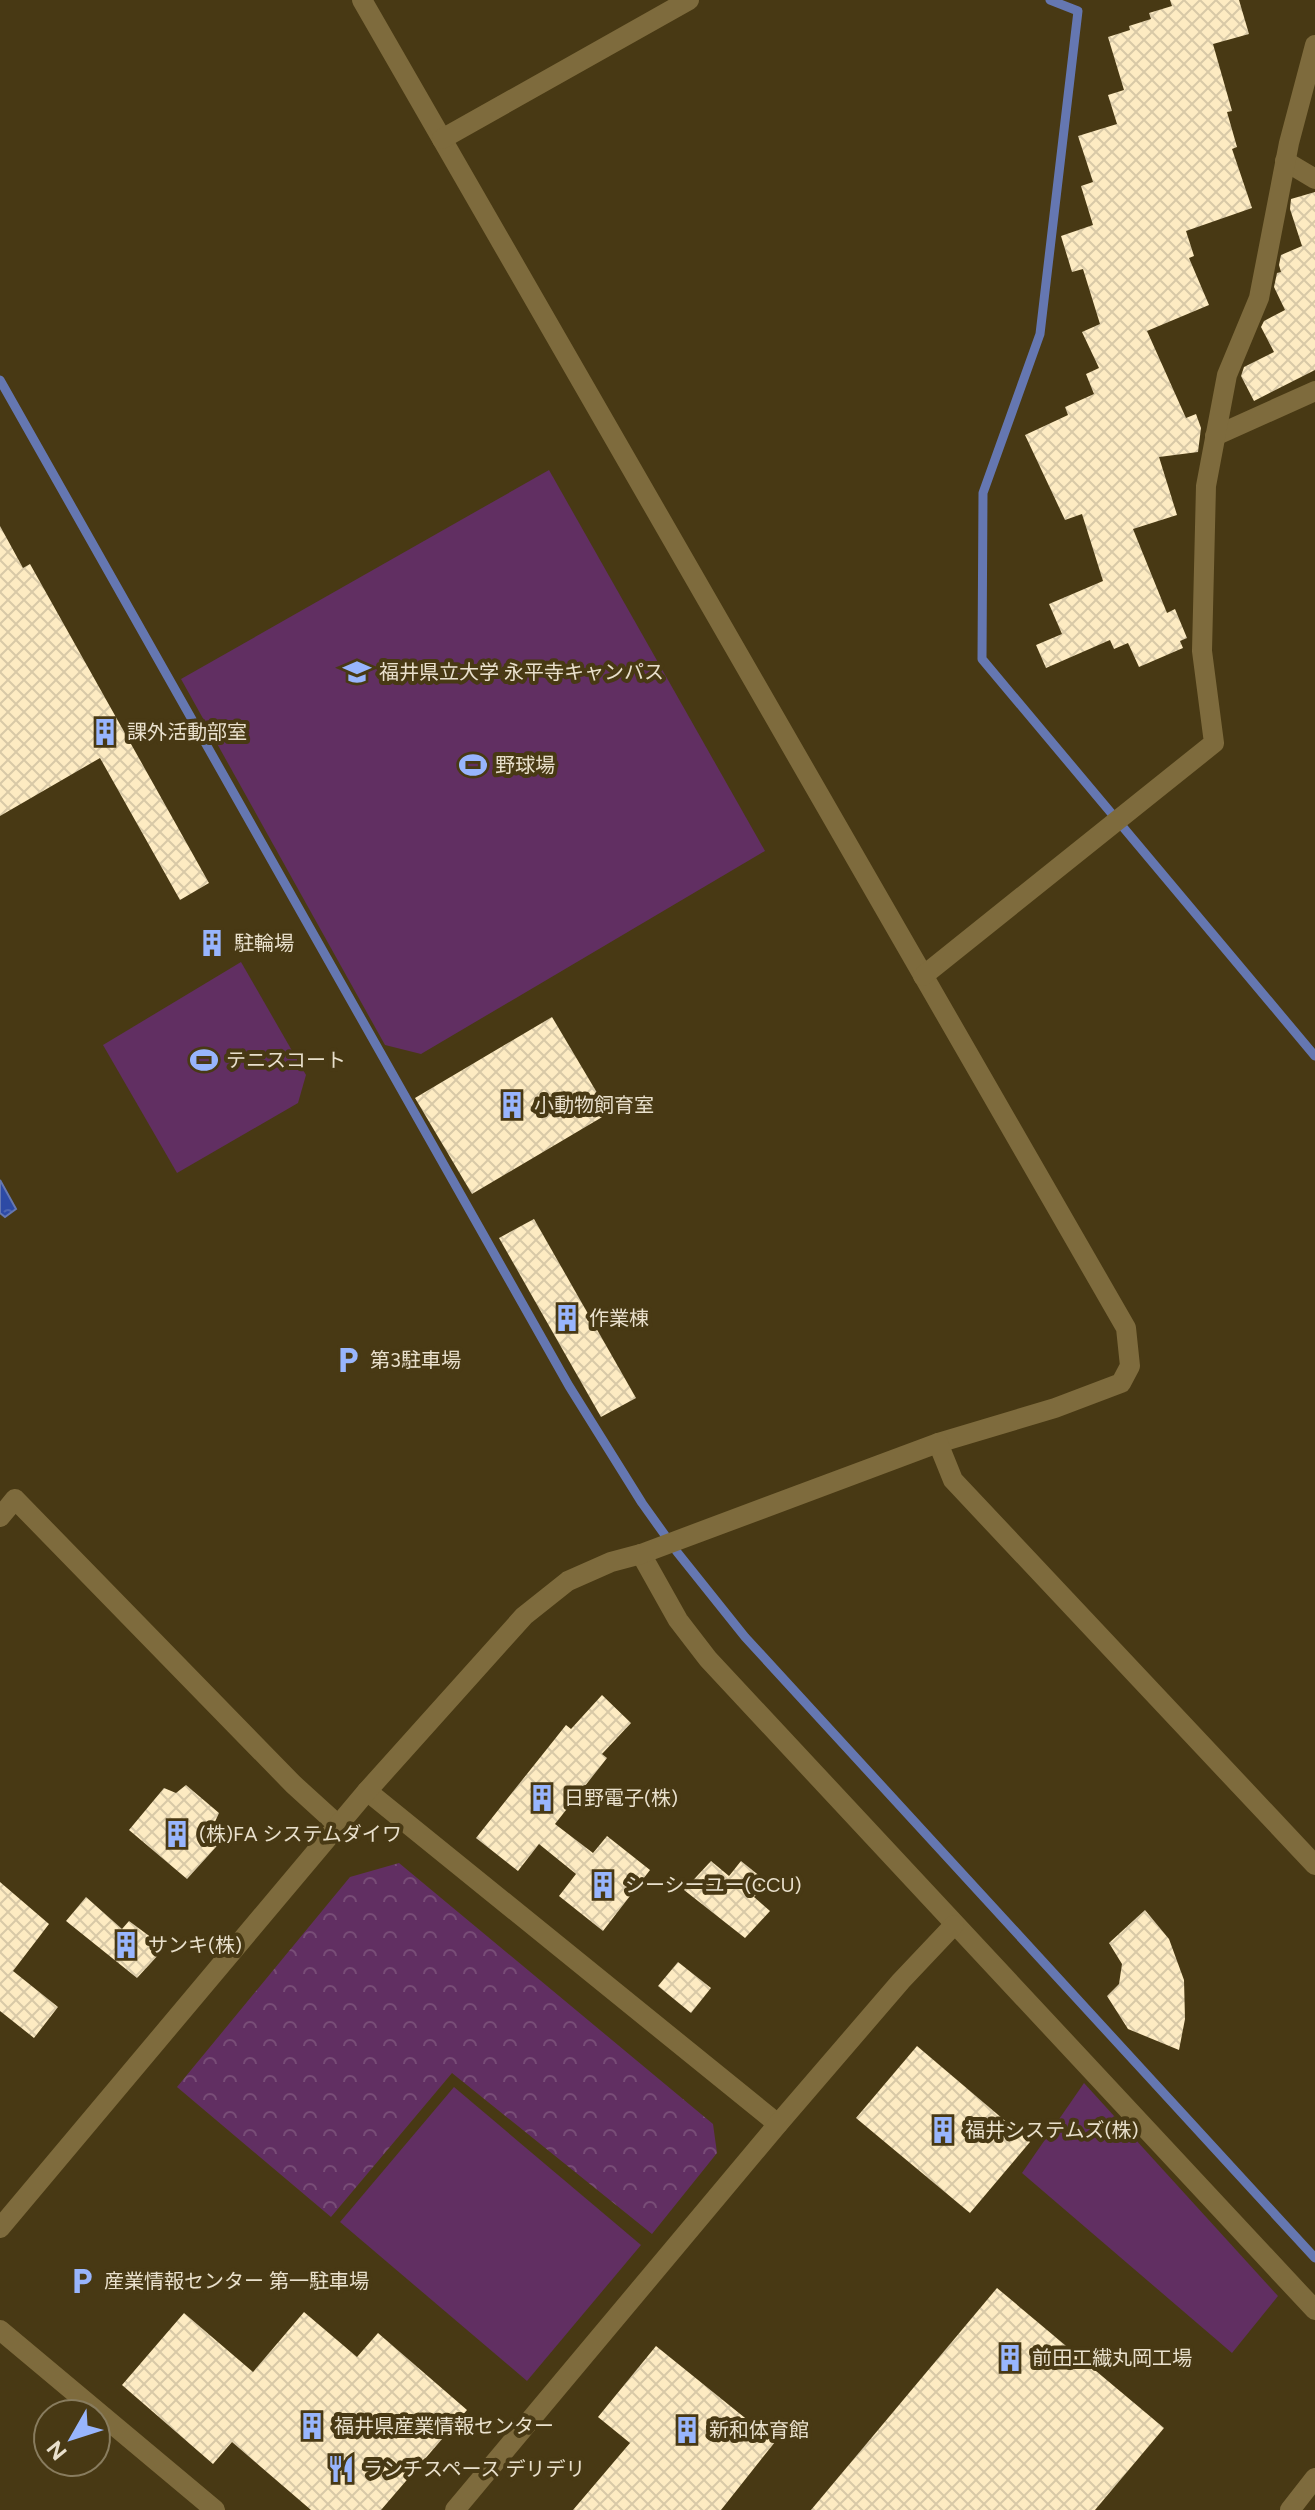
<svg xmlns="http://www.w3.org/2000/svg" width="1315" height="2510" font-family="Figtree,'Noto Sans JP',sans-serif">
<style>
.grass{fill:#612f62}
.forest{fill:url(#forest-crowns)}
.water{fill:url(#water-ripples);stroke:#6577b1;stroke-width:2}
.lines{fill:none;stroke-linecap:round;stroke-linejoin:round}
.stream{stroke:#6577b1;stroke-width:9}
.building{fill:url(#building-cross-hatch)}
.street{stroke:#7e6b3d;stroke-width:20}
.labels{text-anchor:middle;stroke-width:8;stroke-linejoin:round;paint-order:stroke}
.poi-label{font-size:20px;fill:#e9e0cc;stroke:#483914;text-anchor:start}
</style>
<defs>
<pattern id="forest-crowns" width="20" height="18" patternUnits="userSpaceOnUse" patternTransform="scale(2)"><rect width="20" height="18" fill="#612f62"/><path d="M2 6a3 3 0 1 1 6 0M12 15a3 3 0 1 1 6 0" fill="none" stroke="#784d77"/></pattern>
<pattern id="water-ripples" width="26" height="14" patternUnits="userSpaceOnUse" patternTransform="scale(2)"><rect width="26" height="14" fill="#2d4aa5"/><path d="M2 4q2-2 4 0t4 0M15 11q2-2 4 0t4 0" fill="none" stroke="#4b64b0"/></pattern>
<pattern id="building-cross-hatch" width="8" height="8" patternUnits="userSpaceOnUse" patternTransform="scale(2)"><rect width="8" height="8" fill="#fdebc2"/><path d="M0 0l8 8M0 8l8-8" fill="none" stroke="#d8c9a7"/></pattern>
</defs>
<rect width="100%" height="100%" fill="#483914"/>
<g class="grass">
<polygon points="549,470 765,851 421,1054 385,1045 181,679"/>
<polygon points="241,962 306,1075 298,1103 177,1173 103,1045"/>
<polygon points="1084,2083 1278,2296 1232,2353 1022,2173"/>
<polygon points="454,2087 641,2245 527,2381 340,2222"/>
</g>
<polygon class="forest" points="399,1863 713,2124 717,2153 652,2234 452,2073 331,2217 177,2087 350,1877"/>
<polygon class="water" points="0,1180 16,1209 5,1217 0,1213"/>
<g class="lines">
<g class="stream">
<polyline points="1050,0 1078,11 1040,334 983,493 982,659 1315,1056"/>
<polyline points="0,380 569,1386 642,1503 677,1552 745,1637 1315,2258"/>
</g>
</g>
<g class="building">
<polygon points="1170,0 1239,0 1249,34 1213,44 1232,111 1227,112 1237,147 1232,149 1252,208 1186,231 1194,256 1189,258 1209,305 1147,331 1186,418 1196,414 1201,428 1198,452 1159,457 1177,515 1133,529 1167,613 1175,609 1187,638 1180,641 1183,648 1139,667 1128,643 1114,649 1110,640 1046,668 1036,645 1062,634 1049,604 1103,581 1082,514 1065,520 1025,435 1068,415 1065,407 1094,394 1086,374 1099,368 1082,332 1100,324 1083,269 1072,272 1061,236 1093,225 1081,186 1093,182 1078,136 1117,124 1108,95 1124,90 1108,37 1130,30 1129,26 1151,19 1149,13 1172,6"/>
<polygon points="1315,192 1315,370 1254,401 1241,376 1244,367 1274,352 1261,327 1264,321 1285,310 1274,287 1277,273 1281,272 1279,265 1281,255 1302,246 1290,209 1291,199"/>
<polygon points="0,526 23,568 30,564 209,883 180,900 100,758 0,816"/>
<polygon points="552,1017 609,1113 472,1194 415,1098"/>
<polygon points="534,1219 636,1398 601,1417 499,1238"/>
<polygon points="602,1695 631,1723 602,1754 607,1758 555,1824 593,1853 607,1836 650,1870 603,1931 559,1896 576,1874 539,1844 518,1871 476,1838 566,1725 571,1729"/>
<polygon points="186,1785 219,1813 214,1824 225,1837 187,1879 129,1830 164,1788 176,1793"/>
<polygon points="711,1861 729,1876 741,1861 767,1882 754,1897 770,1911 745,1938 684,1890"/>
<polygon points="0,1882 49,1924 13,1971 58,2007 34,2038 0,2011"/>
<polygon points="86,1897 122,1929 129,1921 152,1938 161,1952 137,1978 66,1921"/>
<polygon points="1145,1910 1169,1939 1184,1980 1185,2019 1179,2050 1128,2029 1107,1996 1119,1984 1122,1964 1109,1943"/>
<polygon points="678,1962 711,1988 691,2013 658,1986"/>
<polygon points="917,2046 1030,2142 970,2213 856,2118"/>
<polygon points="997,2288 1164,2428 1095,2510 811,2510"/>
<polygon points="304,2312 357,2357 378,2333 467,2410 381,2510 311,2510 232,2442 213,2464 122,2385 184,2313 253,2372"/>
<polygon points="656,2346 775,2442 721,2510 573,2510 630,2443 598,2417"/>
</g>
<g class="lines">
<g class="street">
<polyline points="362,0 1126,1328 1130,1366 1121,1383 1055,1408 938,1443"/>
<polyline points="442,139 689,0"/>
<polyline points="1285,161 1315,179"/>
<polyline points="1215,436 1315,391"/>
<polyline points="923,976 1214,743 1202,651 1206,486 1227,375 1259,298 1289,143 1315,45"/>
<polyline points="0,1517 15,1499 293,1784 338,1825"/>
<polyline points="641,1554 678,1620 708,1659 1315,2310"/>
<polyline points="367,1791 778,2124"/>
<polyline points="0,2228 367,1791 524,1616 568,1581 611,1562 641,1554 938,1443 953,1480 1315,1865"/>
<polyline points="0,2330 215,2510"/>
<polyline points="455,2510 778,2124 901,1981 954,1925"/>
<polyline points="1290,2510 1315,2478"/>
</g>
</g>
<defs>
<g id="university-bare" transform="scale(2.16)"><path d="M0-5L7-2L0 1L-7-2ZM-4 1L0 2.5L4 1V4Q0 6-4 4Z" fill="#98b5fd" stroke="#483914" stroke-width="2.5" paint-order="stroke"/></g>
<g id="building-bare" transform="scale(2.16)"><path d="M-4-6H4V6H1V3H-1V6H-4ZM-2.5-4.3h1.7v1.8h-1.7ZM.8-4.3h1.7v1.8H.8ZM-2.5-1h1.7V.8h-1.7ZM.8-1h1.7V.8H.8Z" fill="#98b5fd" stroke="#483914" stroke-width="2.5" paint-order="stroke"/></g>
<g id="stadium-bare" transform="scale(2.16)"><path d="M0-5a6.5 5 0 1 0 0 10a6.5 5 0 1 0 0-10ZM-3.5-1.8h7v3.6h-7Z" fill="#98b5fd" stroke="#483914" stroke-width="2.5" paint-order="stroke"/></g>
<g id="parking-bare" transform="scale(2.16)"><path d="M-3.5-5.5H1a3.5 3.5 0 0 1 0 7H-1V5.5H-3.5ZM-1-3.4V-.6H.8a1.4 1.4 0 0 0 0-2.8Z" fill="#98b5fd" stroke="#483914" stroke-width="2.5" paint-order="stroke"/></g>
<g id="restaurant-bare" transform="scale(2.16)"><path d="M-5-6h1v4h1v-4h1v4h1v-4h1v5L-1.5 .5V6h-2V.5L-5-1ZM5-6V6H3V1.5H1.5Q1.5-4 5-6Z" fill="#98b5fd" stroke="#483914" stroke-width="2.5" paint-order="stroke"/></g>
</defs>
<g fill-rule="evenodd">
<use href="#university-bare" x="357" y="672"/>
<use href="#building-bare" x="105" y="732"/>
<use href="#stadium-bare" x="473" y="765"/>
<use href="#building-bare" x="212" y="943"/>
<use href="#stadium-bare" x="204" y="1060"/>
<use href="#building-bare" x="512" y="1105"/>
<use href="#building-bare" x="567" y="1318"/>
<use href="#parking-bare" x="348" y="1360"/>
<use href="#building-bare" x="542" y="1798"/>
<use href="#building-bare" x="177" y="1834"/>
<use href="#building-bare" x="603" y="1885"/>
<use href="#building-bare" x="126" y="1945"/>
<use href="#building-bare" x="943" y="2130"/>
<use href="#parking-bare" x="82" y="2281"/>
<use href="#building-bare" x="1010" y="2358"/>
<use href="#building-bare" x="312" y="2426"/>
<use href="#building-bare" x="687" y="2430"/>
<use href="#restaurant-bare" x="341" y="2469"/>
</g>
<g class="labels">
<g class="poi-label">
<text x="379" y="679">福井県立大学 永平寺キャンパス</text>
<text x="127" y="739">課外活動部室</text>
<text x="495" y="772">野球場</text>
<text x="234" y="950">駐輪場</text>
<text x="226" y="1067">テニスコート</text>
<text x="534" y="1112">小動物飼育室</text>
<text x="589" y="1325">作業棟</text>
<text x="370" y="1367">第3駐車場</text>
<text x="564" y="1805">日野電子(株)</text>
<text x="199" y="1841">(株)FA システムダイワ</text>
<text x="625" y="1892">シーシーユー(CCU)</text>
<text x="148" y="1952">サンキ(株)</text>
<text x="965" y="2137">福井システムズ(株)</text>
<text x="104" y="2288">産業情報センター 第一駐車場</text>
<text x="1032" y="2365">前田工繊丸岡工場</text>
<text x="334" y="2433">福井県産業情報センター</text>
<text x="709" y="2437">新和体育館</text>
<text x="363" y="2476">ランチスペース デリデリ</text>
</g>
</g>
<g transform="translate(72 2438) rotate(231)"><circle r="38" fill="#483914" stroke="#887c5e" stroke-width="2"/>
<path d="M0-6L14 30L0 20L-14 30Z" fill="#98b5fd"/>
<text y="-12" font-size="22" font-weight="bold" text-anchor="middle" fill="#e9e0cc">N</text>
</g>
</svg>
